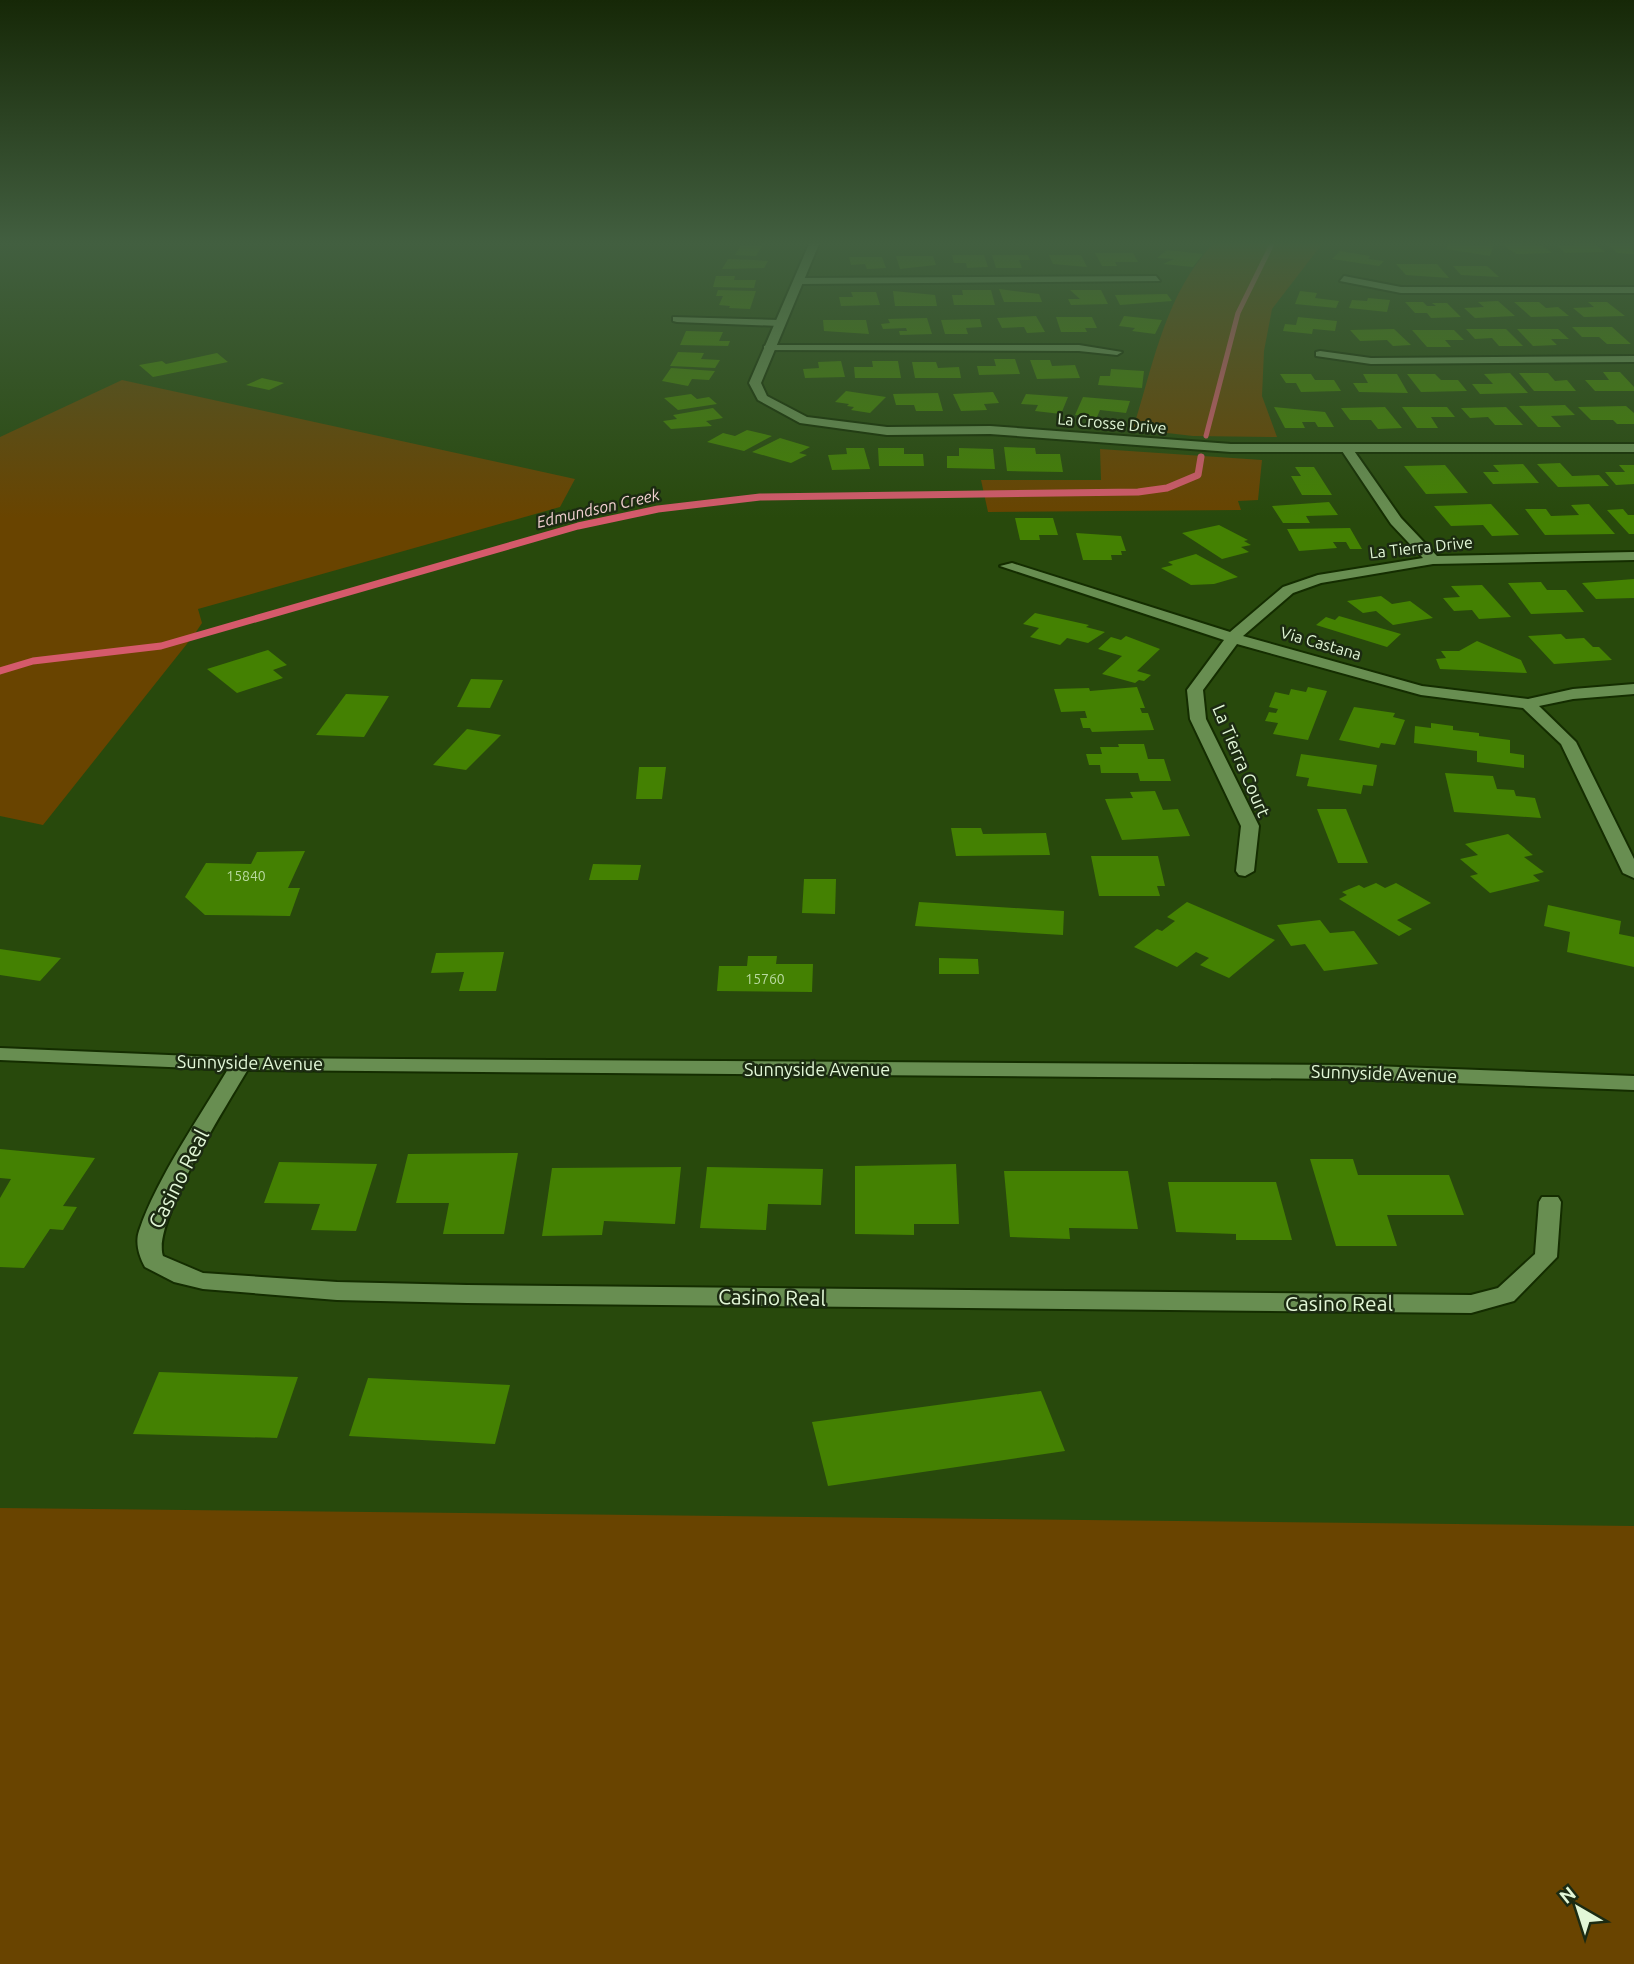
<svg xmlns="http://www.w3.org/2000/svg" width="1634" height="1964" font-family="Ubuntu,sans-serif">
<style>
.green{fill:#694400}
.lines{fill:none;stroke-linecap:round;stroke-linejoin:round}
.stream-far1{stroke:#d55a6b;stroke-width:5}
.stream{stroke:#d55a6b;stroke-width:7}
.building{fill:#448102}
.minor-casing{stroke:#142d00;stroke-width:4}
.tertiary-casing{stroke:#142d00;stroke-width:4}
.minor{fill:#688e51;fill-rule:evenodd}
.tertiary{fill:#688e51;fill-rule:evenodd}
.labels{text-anchor:middle;stroke-width:5;stroke-linejoin:round;paint-order:stroke}
.number-label{font-size:14px;fill:#badaa2}
.far-street-label{font-size:16px;fill:#e2f7d7;stroke:#1c2b12}
.far-water-label{font-size:16px;font-style:italic;fill:#f1d0d1;stroke:#1c2b12}
.street-label{font-size:18px;fill:#e2f7d7;stroke:#1c2b12}
.near-street-label{font-size:21px;fill:#e2f7d7;stroke:#1c2b12}
</style>
<rect width="100%" height="100%" fill="#28490c"/>
<g class="green">
<path d="M1213,244H1322L1272,309L1264,351L1262,396L1277,437L1193,436L1133,429C1153,366 1165,294 1213,244Z"/>
<polygon points="122,380 575,479 560,507 198,609 202,623 194,635 43,825 0,816 0,437"/>
<polygon points="1100,449 1262,460 1258,500 1238,501 1241,510 988,512 981,480 1101,480"/>
<polygon points="0,1508 1634,1526 1634,1964 0,1964"/>
</g>
<g class="lines">
<polyline class="stream-far1" points="1206,436 1238,313 1272,244"/>
<polyline class="stream" points="0,671 33,661 161,646 578,526 658,509 760,497 1138,492 1167,488 1198,475 1201,457"/>
</g>
<g class="building">
<polygon points="1448,244 1477,245 1494,244 1490,256 1446,249"/>
<polygon points="1502,244 1541,245 1552,253 1516,254"/>
<polygon points="1574,244 1595,244 1605,252 1565,253 1558,246 1577,246"/>
<polygon points="1607,244 1631,244 1634,254 1617,253"/>
<polygon points="741,245 762,246 756,256 735,255"/>
<polygon points="1167,250 1203,254 1193,267 1163,264 1174,259 1157,258"/>
<polygon points="1340,251 1370,256 1368,259 1384,261 1379,266 1332,259"/>
<polygon points="1095,253 1133,253 1138,262 1115,262 1117,266 1102,266"/>
<polygon points="952,255 984,255 988,267 967,268 966,263 954,263"/>
<polygon points="992,255 1028,255 1030,260 1019,260 1022,268 996,268"/>
<polygon points="1049,255 1081,255 1087,267 1053,264"/>
<polygon points="896,256 933,256 936,265 900,269"/>
<polygon points="849,257 882,257 886,268 867,269 865,264 851,265"/>
<polygon points="728,259 755,260 768,261 764,268 722,269"/>
<polygon points="1396,264 1437,264 1449,278 1406,275"/>
<polygon points="1453,266 1487,266 1499,277 1461,275"/>
<polygon points="716,276 735,276 734,280 756,280 754,288 713,287"/>
<polygon points="999,289 1039,294 1042,302 1004,302"/>
<polygon points="718,290 756,291 750,309 729,308 730,306 719,305 723,296 716,296"/>
<polygon points="962,290 991,290 995,305 954,305 952,295 963,295"/>
<polygon points="1070,290 1101,290 1108,304 1071,305 1068,299 1080,299"/>
<polygon points="893,291 935,295 937,306 895,306"/>
<polygon points="1300,291 1317,293 1315,298 1339,301 1336,308 1295,304"/>
<polygon points="851,292 876,292 880,305 841,306 839,297 853,297"/>
<polygon points="1167,294 1172,301 1120,305 1115,295"/>
<polygon points="1368,298 1390,300 1387,312 1349,308 1352,300 1367,301"/>
<polygon points="1498,301 1515,316 1475,318 1464,308 1484,307 1478,302"/>
<polygon points="1405,302 1423,302 1427,306 1436,306 1432,303 1447,303 1461,317 1431,318 1427,313 1415,313"/>
<polygon points="1514,302 1539,302 1546,308 1558,307 1569,316 1531,317"/>
<polygon points="1588,302 1607,302 1625,316 1584,317 1573,308 1594,307"/>
<polygon points="1036,316 1045,332 1027,333 1024,327 1002,328 997,318"/>
<polygon points="1124,316 1162,320 1155,334 1132,331 1135,328 1119,326"/>
<polygon points="1056,317 1092,317 1097,328 1085,328 1087,332 1061,332"/>
<polygon points="1298,317 1337,321 1335,331 1313,329 1312,334 1283,331 1285,324 1296,325"/>
<polygon points="927,318 932,334 900,335 899,331 907,331 906,328 883,329 881,324 890,323 888,319"/>
<polygon points="980,319 982,327 966,328 968,334 945,334 941,320"/>
<polygon points="823,320 866,320 869,334 824,331"/>
<polygon points="1572,327 1612,327 1631,344 1607,344 1599,337 1582,337"/>
<polygon points="1394,329 1411,345 1393,346 1387,340 1360,341 1350,330"/>
<polygon points="1466,329 1506,329 1523,346 1499,346 1492,338 1475,339"/>
<polygon points="1517,329 1558,329 1569,339 1551,339 1557,345 1533,346"/>
<polygon points="1412,330 1454,330 1464,340 1445,340 1451,347 1427,347"/>
<polygon points="686,331 723,332 719,341 730,341 728,346 680,345"/>
<polygon points="678,352 704,353 701,359 720,360 715,368 670,366"/>
<polygon points="217,353 228,362 153,377 139,365 162,361 166,364"/>
<polygon points="994,359 1015,359 1020,374 979,375 977,366 996,366"/>
<polygon points="1030,360 1050,360 1052,366 1075,365 1080,378 1037,379"/>
<polygon points="841,361 845,377 805,378 803,369 819,368 818,362"/>
<polygon points="872,361 898,361 901,378 855,378 854,367 873,367"/>
<polygon points="912,362 936,362 938,368 959,367 961,378 915,378"/>
<polygon points="671,368 715,371 709,380 692,379 688,386 662,381"/>
<polygon points="1111,369 1144,371 1142,388 1098,385 1100,376 1110,376"/>
<polygon points="1603,372 1620,372 1634,387 1634,391 1595,391 1585,380 1609,380"/>
<polygon points="1510,373 1528,393 1480,394 1472,384 1493,384 1484,374"/>
<polygon points="1519,373 1548,373 1555,381 1567,380 1576,391 1534,391"/>
<polygon points="1280,374 1311,374 1315,380 1334,380 1341,391 1301,392 1296,383 1286,383"/>
<polygon points="1363,374 1397,374 1408,393 1359,392 1353,383 1368,383"/>
<polygon points="1407,374 1435,374 1441,380 1458,380 1467,391 1421,392"/>
<polygon points="262,378 284,383 269,390 246,385"/>
<polygon points="846,391 886,397 870,413 851,410 854,407 847,406 849,404 835,402"/>
<polygon points="993,392 999,403 984,404 987,410 961,411 953,394"/>
<polygon points="938,393 943,411 916,411 914,405 896,405 893,394"/>
<polygon points="691,394 697,399 709,397 717,404 678,410 664,398"/>
<polygon points="1026,394 1068,397 1061,414 1035,411 1038,405 1021,404"/>
<polygon points="1083,397 1130,401 1126,413 1100,410 1097,417 1075,415"/>
<polygon points="1565,405 1575,415 1551,416 1561,427 1538,427 1519,406"/>
<polygon points="1626,406 1634,413 1634,424 1617,424 1613,420 1591,420 1578,407"/>
<polygon points="1274,407 1325,412 1334,427 1318,427 1315,422 1302,422 1305,428 1285,428"/>
<polygon points="1385,407 1402,428 1378,429 1371,420 1350,420 1341,408"/>
<polygon points="1402,407 1447,407 1455,417 1431,417 1438,428 1417,428"/>
<polygon points="1506,407 1523,425 1495,425 1488,417 1470,418 1461,408"/>
<polygon points="713,408 723,418 706,421 712,426 671,429 663,421 677,419 673,415"/>
<polygon points="747,430 772,436 744,451 707,442 723,433 735,436"/>
<polygon points="780,438 810,447 799,453 807,455 791,463 752,452"/>
<polygon points="1004,447 1035,448 1036,454 1060,454 1063,472 1007,471"/>
<polygon points="846,448 864,448 870,469 832,470 828,455 847,454"/>
<polygon points="878,448 904,448 904,454 923,454 924,466 879,466"/>
<polygon points="959,448 993,449 995,469 947,468 947,456 959,456"/>
<polygon points="1560,463 1572,476 1599,475 1609,486 1558,487 1537,464"/>
<polygon points="1523,464 1539,483 1493,484 1483,472 1499,472 1493,465"/>
<polygon points="1445,465 1468,493 1426,494 1404,466"/>
<polygon points="1619,465 1634,465 1634,484 1616,485 1605,472 1625,472"/>
<polygon points="1295,467 1314,467 1332,495 1302,495 1291,476 1301,476"/>
<polygon points="1329,502 1338,515 1306,516 1310,523 1283,523 1272,506"/>
<polygon points="1491,504 1519,535 1492,536 1483,525 1451,526 1434,506"/>
<polygon points="1589,504 1615,534 1545,535 1525,509 1546,509 1551,516 1579,515 1571,505"/>
<polygon points="1623,509 1628,515 1634,515 1634,534 1629,534 1607,510"/>
<polygon points="1015,518 1053,518 1058,535 1039,535 1040,540 1020,540"/>
<polygon points="1219,525 1248,540 1244,541 1251,545 1241,547 1249,552 1222,559 1182,533"/>
<polygon points="1350,528 1362,549 1350,549 1346,542 1333,542 1337,548 1299,551 1287,529"/>
<polygon points="1076,533 1121,536 1126,551 1121,551 1122,555 1111,555 1112,560 1083,560"/>
<polygon points="1196,554 1238,577 1214,584 1191,585 1161,568 1173,565 1168,562"/>
<polygon points="1634,579 1634,598 1596,599 1582,583"/>
<polygon points="1541,582 1547,590 1566,590 1584,612 1531,614 1508,583"/>
<polygon points="1482,585 1511,617 1479,619 1472,610 1454,611 1443,598 1460,597 1451,586"/>
<polygon points="1381,596 1392,604 1410,601 1433,618 1393,625 1376,611 1363,613 1347,601"/>
<polygon points="1035,613 1089,625 1086,627 1105,632 1088,643 1067,638 1060,645 1030,637 1039,628 1023,624"/>
<polygon points="1339,616 1401,634 1387,647 1316,625 1326,617 1335,620"/>
<polygon points="1561,634 1566,639 1584,638 1593,647 1599,647 1612,660 1554,664 1528,636"/>
<polygon points="1126,636 1160,649 1137,671 1151,675 1144,681 1139,680 1135,683 1102,674 1122,656 1098,649 1111,637 1121,640"/>
<polygon points="1477,641 1521,660 1527,673 1440,669 1436,659 1446,658 1441,651 1459,651"/>
<polygon points="268,650 287,665 273,670 283,678 237,693 207,669"/>
<polygon points="471,679 503,680 490,708 457,707"/>
<polygon points="1137,687 1145,708 1140,708 1142,713 1148,713 1154,730 1092,732 1090,728 1083,728 1080,718 1087,718 1085,711 1061,712 1054,689 1089,688 1090,691"/>
<polygon points="1308,687 1327,691 1308,740 1273,734 1278,723 1265,721 1269,712 1276,713 1278,709 1269,707 1275,692 1289,695 1291,689 1306,692"/>
<polygon points="346,694 389,696 364,737 316,735"/>
<polygon points="1354,707 1395,713 1393,717 1405,720 1395,745 1381,743 1379,748 1339,740"/>
<polygon points="1431,723 1453,726 1453,730 1479,733 1479,736 1510,740 1510,753 1524,755 1524,768 1477,762 1477,751 1414,743 1415,726 1431,728"/>
<polygon points="467,729 501,735 466,770 433,765"/>
<polygon points="1118,744 1144,744 1148,759 1164,759 1171,781 1140,781 1138,773 1101,773 1100,765 1089,765 1086,754 1102,754 1100,747 1119,747"/>
<polygon points="1301,754 1377,765 1373,786 1363,785 1361,794 1307,786 1309,778 1296,776"/>
<polygon points="639,767 666,767 662,799 636,799"/>
<polygon points="1445,773 1493,776 1497,789 1514,790 1516,796 1535,798 1541,818 1454,812"/>
<polygon points="1155,791 1163,810 1178,809 1190,836 1122,840 1105,799 1133,798 1130,792"/>
<polygon points="1317,809 1346,809 1368,863 1338,863"/>
<polygon points="951,828 981,828 983,834 1046,833 1050,855 956,856"/>
<polygon points="1508,834 1533,855 1524,857 1544,872 1533,875 1540,881 1490,893 1470,876 1478,874 1460,859 1478,855 1465,844"/>
<polygon points="305,851 288,888 300,888 290,916 205,915 185,897 206,863 251,864 257,852"/>
<polygon points="1091,856 1158,856 1165,886 1157,886 1160,896 1099,896"/>
<polygon points="593,864 641,865 638,880 589,880"/>
<polygon points="804,879 836,879 835,914 802,913"/>
<polygon points="1376,883 1385,888 1396,883 1431,903 1397,920 1412,929 1399,936 1339,899 1347,895 1342,892 1359,885 1364,888"/>
<polygon points="919,902 1064,911 1063,935 915,926"/>
<polygon points="1187,902 1275,940 1229,978 1200,965 1209,958 1196,952 1177,967 1134,947 1157,929 1162,931 1175,921 1167,917"/>
<polygon points="1548,905 1621,921 1619,934 1634,937 1634,967 1567,952 1570,932 1544,926"/>
<polygon points="1320,920 1330,933 1354,931 1378,964 1324,971 1305,944 1291,946 1277,925"/>
<polygon points="0,949 61,958 40,981 0,975"/>
<polygon points="504,952 496,991 459,991 464,972 431,973 436,953"/>
<polygon points="748,956 777,956 776,964 813,964 812,992 717,991 719,966 747,966"/>
<polygon points="939,958 978,959 979,974 939,974"/>
<polygon points="0,1149 95,1158 63,1206 77,1207 63,1230 50,1229 24,1268 0,1267 0,1198 11,1179 0,1178"/>
<polygon points="518,1153 504,1234 443,1234 449,1203 396,1203 408,1154"/>
<polygon points="1310,1159 1353,1159 1358,1175 1449,1175 1464,1215 1387,1215 1397,1246 1336,1246"/>
<polygon points="279,1162 377,1164 356,1231 311,1230 320,1204 264,1203"/>
<polygon points="956,1164 959,1224 914,1224 914,1235 855,1234 855,1166"/>
<polygon points="681,1167 675,1224 604,1221 602,1235 542,1236 552,1168"/>
<polygon points="707,1167 823,1169 821,1205 768,1204 766,1230 700,1228"/>
<polygon points="1004,1171 1128,1171 1138,1229 1069,1228 1070,1239 1010,1237"/>
<polygon points="1168,1182 1276,1182 1292,1240 1236,1240 1236,1234 1176,1232"/>
<polygon points="159,1372 298,1377 277,1438 133,1434"/>
<polygon points="368,1378 510,1385 495,1444 349,1436"/>
<polygon points="1041,1391 1065,1451 828,1486 812,1422"/>
</g>
<g class="lines">
<g class="minor-casing">
<g id="minor">
<polygon points="1156,276 1160,281 799,284 794,281 799,278"/>
<polygon points="1344,276 1401,287 1634,287 1634,293 1401,293 1340,281"/>
<polygon points="673,317 779,320 784,323 779,326 677,322 673,321"/>
<polygon points="768,345 1079,345 1122,352 1117,355 1079,351 764,350 764,346"/>
<polygon points="1320,351 1371,358 1634,356 1634,362 1371,364 1316,356 1316,352"/>
<polygon points="1346,444 1350,445 1401,518 1437,556 1634,552 1634,560 1433,564 1321,583 1293,593 1243,636 1422,686 1528,699 1573,689 1634,684 1634,694 1573,699 1539,706 1576,742 1634,859 1634,878 1623,873 1561,744 1523,708 1421,695 1237,644 1203,690 1206,719 1259,826 1254,871 1245,876 1239,875 1236,871 1241,826 1190,719 1187,690 1224,640 1000,566 1012,563 1230,632 1283,587 1318,575 1423,558 1391,524 1340,448"/>
<path d="M241,1058L251,1064C231,1099 151,1222 163,1256L203,1273L337,1282L467,1285L1471,1295L1498,1288L1535,1254L1539,1202L1542,1197H1558L1561,1202L1557,1257L1514,1301L1471,1313L467,1303L337,1300L203,1289L174,1282L145,1267C139,1256 135,1243 139,1231C157,1177 202,1114 231,1064Z"/>
</g>
</g>
<g class="tertiary-casing">
<g id="tertiary">
<polygon points="809,244 819,244 761,383 767,396 807,417 887,427 990,426 1231,444 1634,444 1634,452 1231,452 990,434 887,435 800,423 758,400 749,383"/>
<polygon points="0,1048 241,1058 1347,1065 1634,1076 1634,1090 1347,1079 241,1070 0,1060"/>
</g>
</g>
<use href="#minor" class="minor"/>
<use href="#tertiary" class="tertiary"/>
</g>
<linearGradient id="sky" x2="0" y2="1"><stop stop-color="#162807"/><stop offset="0.47" stop-color="#425f40"/><stop offset="1" stop-color="#425f40" stop-opacity="0"/></linearGradient>
<rect width="1634" height="518" fill="url(#sky)"/>
<g class="labels">
<g class="number-label">
<text x="246" y="881">15840</text>
<text x="765" y="984">15760</text>
</g>
<g class="far-street-label">
<text transform="translate(1112 423) rotate(5)" y="6">La Crosse Drive</text>
<text transform="translate(1421 547) rotate(-6)" y="6">La Tierra Drive</text>
<text transform="translate(1321 643) rotate(16)" y="6">Via Castana</text>
</g>
<g class="far-water-label">
<text transform="translate(598 508) rotate(-13)" y="6">Edmundson Creek</text>
</g>
<g class="street-label">
<text transform="translate(1241 761) rotate(67)" y="6">La Tierra Court</text>
<text transform="translate(250 1063) rotate(1)" y="6">Sunnyside Avenue</text>
<text x="817" y="1076">Sunnyside Avenue</text>
<text transform="translate(1384 1074) rotate(2)" y="6">Sunnyside Avenue</text>
</g>
<g class="near-street-label">
<text transform="translate(179 1179) rotate(-63)" y="7">Casino Real</text>
<text transform="translate(772 1298) rotate(1)" y="7">Casino Real</text>
<text x="1339" y="1311">Casino Real</text>
</g>
</g>
<g transform="translate(1578 1908) rotate(321)" stroke="#1c2b12" stroke-width="5" paint-order="stroke">
<path d="M0-5L12 26L0 18L-12 26Z" fill="#e2f7d7"/>
<text y="-10" font-size="19" font-weight="bold" text-anchor="middle" fill="#e2f7d7">N</text>
</g>
</svg>
